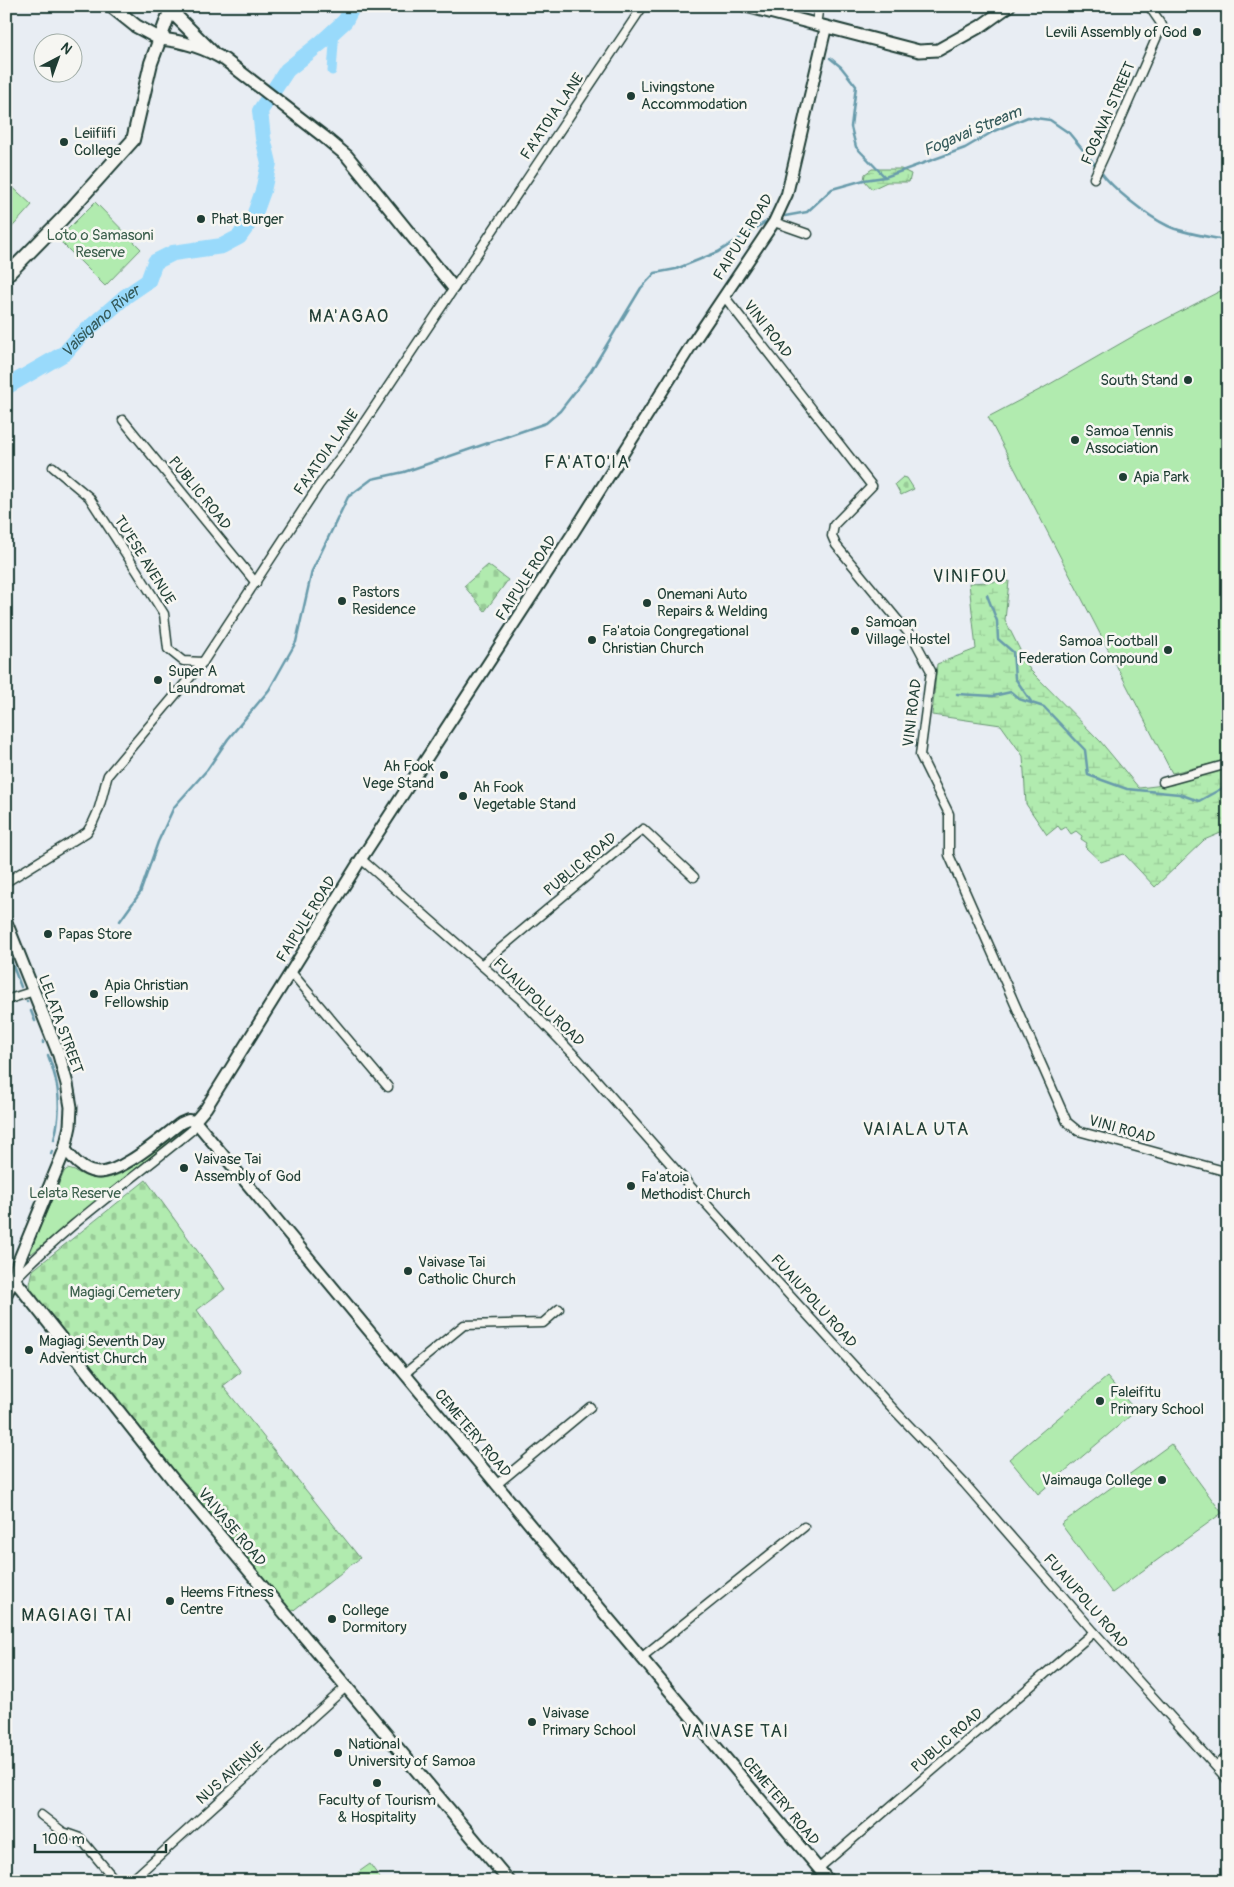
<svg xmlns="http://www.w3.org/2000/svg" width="1234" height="1887" font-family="Pangolin,sans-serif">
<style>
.green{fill:#b1ebaf;stroke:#689472}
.wetland{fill:url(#wetland-marsh);stroke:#689472}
.cemetery{fill:url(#cemetery-stones);stroke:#689472}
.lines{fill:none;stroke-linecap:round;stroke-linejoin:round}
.stream{stroke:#689bab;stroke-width:2.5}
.canal{stroke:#99dafb;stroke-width:9}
.river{stroke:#99dafb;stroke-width:16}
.minor-casing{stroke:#1f3d34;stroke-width:11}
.tertiary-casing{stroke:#1f3d34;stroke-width:14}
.secondary-casing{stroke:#1f3d34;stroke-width:15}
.primary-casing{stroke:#1f3d34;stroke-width:16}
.minor{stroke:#f6f6f2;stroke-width:8}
.tertiary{stroke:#f6f6f2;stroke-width:10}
.secondary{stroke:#f6f6f2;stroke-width:11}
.primary{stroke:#f6f6f2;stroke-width:12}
.poi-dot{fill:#1f3d34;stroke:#f6f6f2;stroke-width:2}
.labels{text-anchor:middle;stroke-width:5;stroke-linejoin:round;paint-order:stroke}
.poi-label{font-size:15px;fill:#1f3d34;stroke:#f6f6f2;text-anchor:start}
.street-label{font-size:15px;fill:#1f3d34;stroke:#f6f6f2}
.park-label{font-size:15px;fill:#3c604d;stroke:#f6f6f2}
.water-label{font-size:16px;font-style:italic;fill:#375c5c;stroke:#f6f6f2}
.quarter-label{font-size:18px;letter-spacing:1px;fill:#1f3d34;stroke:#f6f6f2}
</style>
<defs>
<pattern id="wetland-marsh" width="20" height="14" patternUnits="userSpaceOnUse" patternTransform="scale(1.25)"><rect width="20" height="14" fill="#b1ebaf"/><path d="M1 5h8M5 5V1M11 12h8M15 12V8" fill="none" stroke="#98ca97"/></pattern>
<pattern id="cemetery-stones" width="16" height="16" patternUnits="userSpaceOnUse" patternTransform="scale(1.25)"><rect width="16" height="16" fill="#b1ebaf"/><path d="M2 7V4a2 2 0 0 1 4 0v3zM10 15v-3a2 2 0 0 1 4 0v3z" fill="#98ca97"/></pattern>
</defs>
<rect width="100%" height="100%" fill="#e8edf3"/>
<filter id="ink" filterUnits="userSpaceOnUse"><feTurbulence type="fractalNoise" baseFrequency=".02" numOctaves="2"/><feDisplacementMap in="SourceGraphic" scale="10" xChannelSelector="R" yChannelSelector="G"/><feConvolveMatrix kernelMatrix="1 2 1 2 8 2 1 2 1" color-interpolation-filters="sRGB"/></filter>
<g filter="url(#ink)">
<g class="green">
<polygon points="6,181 32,205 6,234"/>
<polygon points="95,202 141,249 105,286 58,239"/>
<polygon points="1228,287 1228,760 1172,773 988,417 1043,388 1137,334"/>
<path d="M184,1128L185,1129L31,1254L29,1252L64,1172L67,1169C77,1170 85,1178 96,1179C125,1182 161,1143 184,1128Z"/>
<polygon points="1107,1377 1136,1411 1038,1494 1009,1459"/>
<polygon points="1171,1444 1222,1513 1112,1593 1061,1524"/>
<polygon points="370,1864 382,1881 346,1881"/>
</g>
<g class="wetland">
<polygon points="872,169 901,169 911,174 909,182 887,182 872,189 864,180 865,174"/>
<polygon points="1009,581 1005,620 1030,670 1100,741 1139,788 1172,784 1228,766 1228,830 1204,840 1155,887 1124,854 1101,862 1085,847 1087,843 1081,839 1082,836 1076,831 1071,834 1066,827 1061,830 1058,826 1047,835 1026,804 1023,756 1001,725 932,715 937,664 976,649 969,583"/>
</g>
<g class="cemetery">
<polygon points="903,477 907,478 914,489 901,495 895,484"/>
<polygon points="488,565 508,580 485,611 464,586"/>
<polygon points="146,1180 225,1289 197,1310 241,1372 223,1386 360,1558 290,1613 203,1509 33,1298 30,1284 33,1270"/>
</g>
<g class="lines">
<g class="stream">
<polyline points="830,58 841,67 856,86 851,127 856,147 885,177 965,148 994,131 1028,117 1050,120 1069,133 1096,166"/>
<path d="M1100,171C1113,189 1147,216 1168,226C1182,233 1211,237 1228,241"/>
<polyline points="785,216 807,212 832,189 864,180 885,177"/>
<polyline points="987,595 997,621 998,639 1013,652 1015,678 1032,703"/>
<polyline points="957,694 993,696 1011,692 1019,699 1044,707 1085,750 1088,775 1127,789 1179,794 1199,801 1228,785"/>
<polyline points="120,921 140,893 158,842 174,807 207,770 228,739 269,690 296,642 312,571 348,497 372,479 404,472 546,423 560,411 591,371 641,288 655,273 676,269 718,252 772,218"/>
<polyline points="8,953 21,987"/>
<polyline points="27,1001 27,1002"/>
<polyline points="31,1011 35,1021"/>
<polyline points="43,1041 43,1043"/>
<path d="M48,1055C60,1086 62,1109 54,1140"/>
<polyline points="51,1154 52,1151"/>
</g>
<polyline class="canal" points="332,71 335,30"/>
<path class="river" id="s1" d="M6,387L65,353L79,337L126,296L148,281L155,262L173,253L222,246L239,237L254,216L263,191L269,163L263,138L260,111L287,70L322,42L345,21L353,6"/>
<g class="minor-casing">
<g id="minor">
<polyline points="816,25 819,6"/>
<polyline points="1094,178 1121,119 1162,25 1149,6"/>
<polyline points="774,222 808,234"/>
<polyline points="724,296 872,486 834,525 832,536 836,545 915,641 931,671 920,755 949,814 949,855 1067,1122 1078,1131 1228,1172"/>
<polyline points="123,420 256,583"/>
<polyline points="53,467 89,497 137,571 164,614 168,649 183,661 203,662"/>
<polyline points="1163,782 1228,764"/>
<polyline points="361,859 522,1001 577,1058 698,1195 896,1412 965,1484 1094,1632 1228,1780"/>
<path d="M6,882L87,832C101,812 101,797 108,775L203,662L319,485L345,451L643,6"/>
<polyline points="481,965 643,829 694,877"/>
<polyline points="291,972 388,1087"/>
<polyline points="6,1000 34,991"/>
<path d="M16,1278C69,1223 133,1179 192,1130L195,1121"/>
<polyline points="404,1374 464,1325 543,1323 559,1309"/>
<polyline points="496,1485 590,1407"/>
<polyline points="642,1657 804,1527"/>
<polyline points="1216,1766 1228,1755"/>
<polyline points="41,1815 63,1832 80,1838 116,1881"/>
<polyline points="819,1868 1094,1632"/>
<polyline points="131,1881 347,1686"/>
</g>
</g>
<g class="tertiary-casing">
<g id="tertiary">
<polyline points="195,1121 206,1108 361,859 573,533 692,344 774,222 787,194 826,27"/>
<path d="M65,1149C73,1159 82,1170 95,1172C118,1177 163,1136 181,1123L188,1120L195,1121L541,1538L829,1881"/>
<polyline points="6,1295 14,1279"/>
</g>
</g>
<g class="secondary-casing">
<g id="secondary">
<polyline points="746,6 919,51 938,50 947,45 981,26 1009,6"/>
<path d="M160,39C183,41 205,48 225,60L323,136L347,156L453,287"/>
<polyline points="6,922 59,1055 67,1084 71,1107 70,1126 65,1149 18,1263 14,1279 174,1481 509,1881"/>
</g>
</g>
<g class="primary-casing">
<g id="primary">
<polyline points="111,6 136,26 160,39"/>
<polyline points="176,6 176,16 212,52"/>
<polyline points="6,276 62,219 133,140 151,63 172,6"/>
</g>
</g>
<use href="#minor" class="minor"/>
<use href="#tertiary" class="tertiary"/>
<use href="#secondary" class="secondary"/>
<use href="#primary" class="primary"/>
</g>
</g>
<g class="poi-dot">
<circle cx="1197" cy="32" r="5"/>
<circle cx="631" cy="96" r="5"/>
<circle cx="64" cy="142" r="5"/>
<circle cx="201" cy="219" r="5"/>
<circle cx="1188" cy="380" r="5"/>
<circle cx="1075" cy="440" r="5"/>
<circle cx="1123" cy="477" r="5"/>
<circle cx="342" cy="601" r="5"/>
<circle cx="647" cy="603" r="5"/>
<circle cx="855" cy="631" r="5"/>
<circle cx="592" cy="640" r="5"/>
<circle cx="1168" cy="650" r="5"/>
<circle cx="158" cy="680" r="5"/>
<circle cx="444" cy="775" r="5"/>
<circle cx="463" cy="796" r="5"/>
<circle cx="48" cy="934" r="5"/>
<circle cx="94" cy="994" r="5"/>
<circle cx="184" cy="1168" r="5"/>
<circle cx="631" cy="1186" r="5"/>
<circle cx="408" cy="1271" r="5"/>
<circle cx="29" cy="1350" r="5"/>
<circle cx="1100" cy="1401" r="5"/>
<circle cx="1162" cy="1480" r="5"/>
<circle cx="170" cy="1601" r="5"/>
<circle cx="332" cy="1619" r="5"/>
<circle cx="532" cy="1722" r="5"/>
<circle cx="338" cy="1753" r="5"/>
<circle cx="377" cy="1783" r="5"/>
</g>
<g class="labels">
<g class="poi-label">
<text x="1187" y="37" text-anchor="end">Levili Assembly of God</text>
<text x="641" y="92">Livingstone<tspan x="641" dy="17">Accommodation</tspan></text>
<text x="74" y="138">Leiifiifi<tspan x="74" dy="17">College</tspan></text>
<text x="211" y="224">Phat Burger</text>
<text x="1178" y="385" text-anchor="end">South Stand</text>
<text x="1085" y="436">Samoa Tennis<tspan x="1085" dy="17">Association</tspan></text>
<text x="1133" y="482">Apia Park</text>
<text x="352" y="597">Pastors<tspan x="352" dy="17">Residence</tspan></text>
<text x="657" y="599">Onemani Auto<tspan x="657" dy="17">Repairs &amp; Welding</tspan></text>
<text x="865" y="627">Samoan<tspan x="865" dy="17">Village Hostel</tspan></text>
<text x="602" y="636">Fa'atoia Congregational<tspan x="602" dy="17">Christian Church</tspan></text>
<text x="1158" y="646" text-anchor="end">Samoa Football<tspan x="1158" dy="17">Federation Compound</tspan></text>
<text x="168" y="676">Super A<tspan x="168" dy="17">Laundromat</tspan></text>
<text x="434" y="771" text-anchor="end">Ah Fook<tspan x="434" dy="17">Vege Stand</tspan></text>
<text x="473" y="792">Ah Fook<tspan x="473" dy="17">Vegetable Stand</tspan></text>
<text x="58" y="939">Papas Store</text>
<text x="104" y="990">Apia Christian<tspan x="104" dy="17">Fellowship</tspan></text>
<text x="194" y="1164">Vaivase Tai<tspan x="194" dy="17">Assembly of God</tspan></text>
<text x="641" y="1182">Fa'atoia<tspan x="641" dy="17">Methodist Church</tspan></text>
<text x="418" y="1267">Vaivase Tai<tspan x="418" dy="17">Catholic Church</tspan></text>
<text x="39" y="1346">Magiagi Seventh Day<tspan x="39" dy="17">Adventist Church</tspan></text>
<text x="1110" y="1397">Faleifitu<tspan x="1110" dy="17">Primary School</tspan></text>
<text x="1152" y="1485" text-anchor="end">Vaimauga College</text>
<text x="180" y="1597">Heems Fitness<tspan x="180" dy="17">Centre</tspan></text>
<text x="342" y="1615">College<tspan x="342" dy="17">Dormitory</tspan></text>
<text x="542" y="1718">Vaivase<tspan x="542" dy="17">Primary School</tspan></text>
<text x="348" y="1749">National<tspan x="348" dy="17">University of Samoa</tspan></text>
<text x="377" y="1805" text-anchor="middle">Faculty of Tourism<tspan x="377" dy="17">&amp; Hospitality</tspan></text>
</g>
<g class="street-label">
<text transform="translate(1108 113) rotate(-66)" y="5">FOGAVAI STREET</text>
<text transform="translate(552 116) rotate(-56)" y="5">FA'ATOIA LANE</text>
<text transform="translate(743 237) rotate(-58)" y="5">FAIPULE ROAD</text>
<text transform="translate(768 329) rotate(52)" y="5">VINI ROAD</text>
<text transform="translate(326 452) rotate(-55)" y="5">FA'ATOIA LANE</text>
<text transform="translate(200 493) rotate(51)" y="5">PUBLIC ROAD</text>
<text transform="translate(145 560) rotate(58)" y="5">TU'ESE AVENUE</text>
<text transform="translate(526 578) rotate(-57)" y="5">FAIPULE ROAD</text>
<text transform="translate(912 713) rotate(-83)" y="5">VINI ROAD</text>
<text transform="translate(580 864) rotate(-40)" y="5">PUBLIC ROAD</text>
<text transform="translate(306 919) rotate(-58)" y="5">FAIPULE ROAD</text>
<text transform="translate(539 1002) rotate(44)" y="5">FUAIUPOLU ROAD</text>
<text transform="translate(61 1024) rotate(70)" y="5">LELATA STREET</text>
<text transform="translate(1122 1129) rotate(16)" y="5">VINI ROAD</text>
<text transform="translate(814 1301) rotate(48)" y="5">FUAIUPOLU ROAD</text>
<text transform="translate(473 1433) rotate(50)" y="5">CEMETERY ROAD</text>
<text transform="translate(232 1527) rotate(50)" y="5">VAIVASE ROAD</text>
<text transform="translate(1086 1601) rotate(49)" y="5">FUAIUPOLU ROAD</text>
<text transform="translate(947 1740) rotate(-41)" y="5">PUBLIC ROAD</text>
<text transform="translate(230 1773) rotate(-42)" y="5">NUS AVENUE</text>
<text transform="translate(781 1801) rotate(50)" y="5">CEMETERY ROAD</text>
</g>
<g class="park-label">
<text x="100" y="240">Loto o Samasoni<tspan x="100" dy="17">Reserve</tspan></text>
<text x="75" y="1198">Lelata Reserve</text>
<text x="125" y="1297">Magiagi Cemetery</text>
</g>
<g class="water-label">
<text transform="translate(972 130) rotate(-23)" y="6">Fogavai Stream</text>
<text dy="6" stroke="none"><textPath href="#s1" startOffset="116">Vaisigano River</textPath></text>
</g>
<g class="quarter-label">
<text x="349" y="322">MA'AGAO</text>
<text x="587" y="468">FA'ATO'IA</text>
<text x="970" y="582">VINIFOU</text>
<text x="916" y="1135">VAIALA UTA</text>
<text x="77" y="1621">MAGIAGI TAI</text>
<text x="735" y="1737">VAIVASE TAI</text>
</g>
</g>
<rect width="1234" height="1887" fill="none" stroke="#f6f6f2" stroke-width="25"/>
<rect x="12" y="12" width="1209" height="1862" fill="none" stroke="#1f3d34" stroke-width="2" filter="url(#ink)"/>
<g transform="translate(58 58) rotate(41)"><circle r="24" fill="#f6f6f2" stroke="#a0aca6"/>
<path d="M0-4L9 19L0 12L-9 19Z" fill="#1f3d34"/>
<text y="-8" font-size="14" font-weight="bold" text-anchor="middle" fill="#1f3d34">N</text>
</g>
<path d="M35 1844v8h131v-8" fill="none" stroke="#1f3d34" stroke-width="2.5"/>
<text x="42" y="1844" font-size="15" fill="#1f3d34" stroke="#f6f6f2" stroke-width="4" paint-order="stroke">100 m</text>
</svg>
